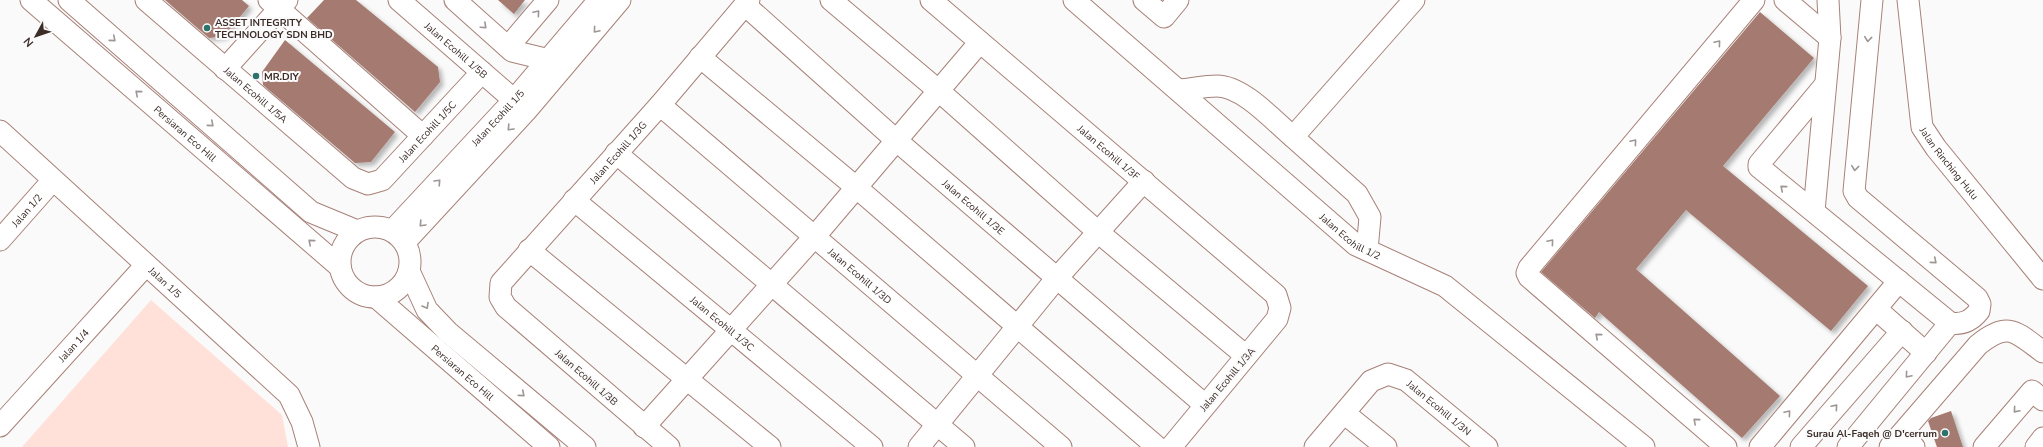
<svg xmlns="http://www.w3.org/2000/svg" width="2043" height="447" font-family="'Nunito Sans',sans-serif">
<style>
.green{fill:#ffe1d9}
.building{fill:#a57a6f;filter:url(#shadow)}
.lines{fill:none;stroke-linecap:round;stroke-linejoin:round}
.minor-casing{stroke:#a78178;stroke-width:23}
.minor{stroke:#fff;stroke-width:21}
.oneway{stroke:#9d9694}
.poi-dot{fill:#2c736a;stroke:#fafafa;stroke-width:1.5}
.labels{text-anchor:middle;stroke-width:4;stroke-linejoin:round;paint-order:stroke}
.poi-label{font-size:10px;font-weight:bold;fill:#3b2c28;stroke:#fafafa;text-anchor:start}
.street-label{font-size:10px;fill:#3b2c28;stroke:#fafafa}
</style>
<defs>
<filter id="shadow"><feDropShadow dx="3.5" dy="3.5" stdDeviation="2" flood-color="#0004"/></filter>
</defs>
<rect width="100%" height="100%" fill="#fafafa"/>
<polygon class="green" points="151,300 282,415 288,447 22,447"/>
<g class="building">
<polygon points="165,0 242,0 249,6 224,36 209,38"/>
<polygon points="324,0 356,0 438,67 440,82 415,112 307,18"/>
<polygon points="498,0 525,0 514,14"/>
<polygon points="1760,12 1814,58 1723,166 1868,286 1831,331 1686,210 1636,269 1780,396 1742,438 1599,312 1595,318 1541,272"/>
<polygon points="285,40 395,132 371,162 355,163 263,85 262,72"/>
<polygon points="1951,411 1963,447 1937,447 1928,421 1931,418"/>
</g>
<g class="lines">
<g class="minor-casing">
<g id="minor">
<path id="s1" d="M31,0L340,267"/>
<polyline points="69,0 311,212 357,231"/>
<path id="s2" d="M146,0L353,178L368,184L382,180L482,72"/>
<polyline points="269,0 423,136"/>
<path id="s3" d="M399,0L514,100"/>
<polyline points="455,0 512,51 549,60"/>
<polyline points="831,0 939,91 1098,232 1246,356"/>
<path id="s4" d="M931,0L1276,295L1280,308L1277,319L1171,447"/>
<path id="s5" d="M1074,0L1356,245L1445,286L1644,447"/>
<polyline points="1144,0 1164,17 1178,0"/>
<polyline points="1785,0 1830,38 1814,211"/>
<polyline points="1828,0 1830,38"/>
<path id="s6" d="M1908,0L1922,127L1936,148L2043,279"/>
<path id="s7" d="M745,5L897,141L1205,405"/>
<polyline points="508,47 548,0"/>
<polyline points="700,57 857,188 1157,447"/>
<polyline points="225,69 287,0"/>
<path d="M1825,85L1759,164V167L1950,323C1963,325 1971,321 1979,311L1980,304L1977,298L1858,198L1854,191L1872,0"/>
<path d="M1179,90C1192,89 1204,86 1217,86C1243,86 1274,121 1293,137L1414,0"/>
<path id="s8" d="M660,105L1061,447"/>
<path id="s9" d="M0,131L289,395L302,422L309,447"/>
<polyline points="1293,137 1357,194 1370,217 1367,250"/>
<polyline points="616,153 964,447"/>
<path id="s10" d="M574,200L872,447"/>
<circle cx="375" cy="262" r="35"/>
<path id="s11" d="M392,231L514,100L599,0"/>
<path id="s12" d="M0,240L53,180"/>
<polyline points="405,242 526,111 620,0"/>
<polyline points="529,250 770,447"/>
<polyline points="409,271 427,310 448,332 585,447"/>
<path id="s13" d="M376,297L549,447"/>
<polyline points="1876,309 1926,353"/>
<polyline points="1344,413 1386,447"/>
<path id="s14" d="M0,426L146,265"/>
<polyline points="644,427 815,236 980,42"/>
<polyline points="1901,435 1914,447"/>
<path id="s15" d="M669,447L506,307L500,297L501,283L660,105L749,0"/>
<polyline points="919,447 1056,279 1144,181"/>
<path id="s16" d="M1315,447L1371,381L1388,374L1406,380L1487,447"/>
<polyline points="1726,447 1529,277 1527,273 1529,268 1754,0"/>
<polyline points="1760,447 1899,281"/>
<polyline points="1801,447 1902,331"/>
<polyline points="1848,447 1950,323"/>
<path d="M1890,447L1978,345C2008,320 2016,332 2043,352"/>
<polyline points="1984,447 2032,391 2043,400"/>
<polyline points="2036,447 2043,438"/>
</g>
</g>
<use href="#minor" class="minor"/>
</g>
<defs><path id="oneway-chevron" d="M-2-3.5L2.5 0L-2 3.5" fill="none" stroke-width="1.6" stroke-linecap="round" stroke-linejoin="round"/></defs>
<g class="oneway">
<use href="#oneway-chevron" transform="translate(537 13) rotate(-50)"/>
<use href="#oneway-chevron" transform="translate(484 26) rotate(42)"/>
<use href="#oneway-chevron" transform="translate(596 30) rotate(130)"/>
<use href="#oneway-chevron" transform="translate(113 39) rotate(41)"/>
<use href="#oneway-chevron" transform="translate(1868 39) rotate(96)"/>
<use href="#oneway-chevron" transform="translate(1718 43) rotate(-50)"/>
<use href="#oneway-chevron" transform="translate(138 93) rotate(-139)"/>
<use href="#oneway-chevron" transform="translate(211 124) rotate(41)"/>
<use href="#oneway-chevron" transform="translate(510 128) rotate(133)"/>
<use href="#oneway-chevron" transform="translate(1634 142) rotate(-50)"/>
<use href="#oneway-chevron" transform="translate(1855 168) rotate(96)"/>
<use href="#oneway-chevron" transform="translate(438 182) rotate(-47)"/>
<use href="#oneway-chevron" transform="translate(1783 188) rotate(-140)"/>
<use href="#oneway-chevron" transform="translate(422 224) rotate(133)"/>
<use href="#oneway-chevron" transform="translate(311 242) rotate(-139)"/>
<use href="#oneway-chevron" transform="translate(1551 242) rotate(-50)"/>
<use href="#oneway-chevron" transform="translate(1934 261) rotate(40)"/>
<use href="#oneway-chevron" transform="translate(426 306) rotate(60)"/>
<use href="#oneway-chevron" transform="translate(1598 336) rotate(-139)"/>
<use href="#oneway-chevron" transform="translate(1908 375) rotate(130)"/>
<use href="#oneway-chevron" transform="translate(522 394) rotate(40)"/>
<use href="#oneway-chevron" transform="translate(1835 407) rotate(-49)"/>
<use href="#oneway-chevron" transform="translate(2016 410) rotate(131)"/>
<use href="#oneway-chevron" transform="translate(1788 413) rotate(-50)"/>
<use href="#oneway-chevron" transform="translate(1696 421) rotate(-139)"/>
</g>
<g class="poi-dot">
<circle cx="207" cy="28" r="4"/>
<circle cx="256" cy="76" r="4"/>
<circle cx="1945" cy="433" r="4"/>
</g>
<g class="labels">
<g class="poi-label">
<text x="215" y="26">ASSET INTEGRITY<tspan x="215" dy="12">TECHNOLOGY SDN BHD</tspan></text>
<text x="264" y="80">MR.DIY</text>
<text x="1937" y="437" text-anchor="end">Surau Al-Faqeh @ D'cerrum</text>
</g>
<g class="street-label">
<text dy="4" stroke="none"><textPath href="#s3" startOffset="76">Jalan Ecohill 1/5B</textPath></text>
<text dy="4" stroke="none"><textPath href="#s2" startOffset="145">Jalan Ecohill 1/5A</textPath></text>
<text dy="4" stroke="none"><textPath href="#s11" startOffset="155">Jalan Ecohill 1/5</textPath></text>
<text dy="4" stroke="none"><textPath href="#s2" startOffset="370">Jalan Ecohill 1/5C</textPath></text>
<text dy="4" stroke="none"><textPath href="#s1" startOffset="204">Persiaran Eco Hill</textPath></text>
<text dy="4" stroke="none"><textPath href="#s4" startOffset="234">Jalan Ecohill 1/3F</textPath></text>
<text dy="4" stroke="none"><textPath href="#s15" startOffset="416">Jalan Ecohill 1/3G</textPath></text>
<text dy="4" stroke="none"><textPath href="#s6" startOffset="173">Jalan Rinching Hulu</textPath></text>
<text dy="4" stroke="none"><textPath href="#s7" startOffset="305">Jalan Ecohill 1/3E</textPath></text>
<text dy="4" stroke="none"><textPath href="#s12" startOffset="40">Jalan 1/2</textPath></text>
<text dy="4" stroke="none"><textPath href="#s5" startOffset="364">Jalan Ecohill 1/2</textPath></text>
<text dy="4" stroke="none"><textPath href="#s8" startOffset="263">Jalan Ecohill 1/3D</textPath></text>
<text dy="4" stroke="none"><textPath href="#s9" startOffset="224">Jalan 1/5</textPath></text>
<text dy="4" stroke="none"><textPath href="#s10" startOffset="193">Jalan Ecohill 1/3C</textPath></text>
<text dy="4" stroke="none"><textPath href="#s14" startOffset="109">Jalan 1/4</textPath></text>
<text dy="4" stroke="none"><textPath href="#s13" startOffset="115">Persiaran Eco Hill</textPath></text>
<text transform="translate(587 377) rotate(41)" y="4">Jalan Ecohill 1/3B</text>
<text transform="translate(1227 379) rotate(-50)" y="4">Jalan Ecohill 1/3A</text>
<text dy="4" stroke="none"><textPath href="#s16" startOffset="167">Jalan Ecohill 1/3N</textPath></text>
</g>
</g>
<g transform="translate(36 36) rotate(230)" stroke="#fafafa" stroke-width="3" paint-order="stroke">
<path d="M0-3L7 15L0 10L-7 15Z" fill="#3b2c28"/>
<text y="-6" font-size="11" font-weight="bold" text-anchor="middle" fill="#3b2c28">N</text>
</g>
</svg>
